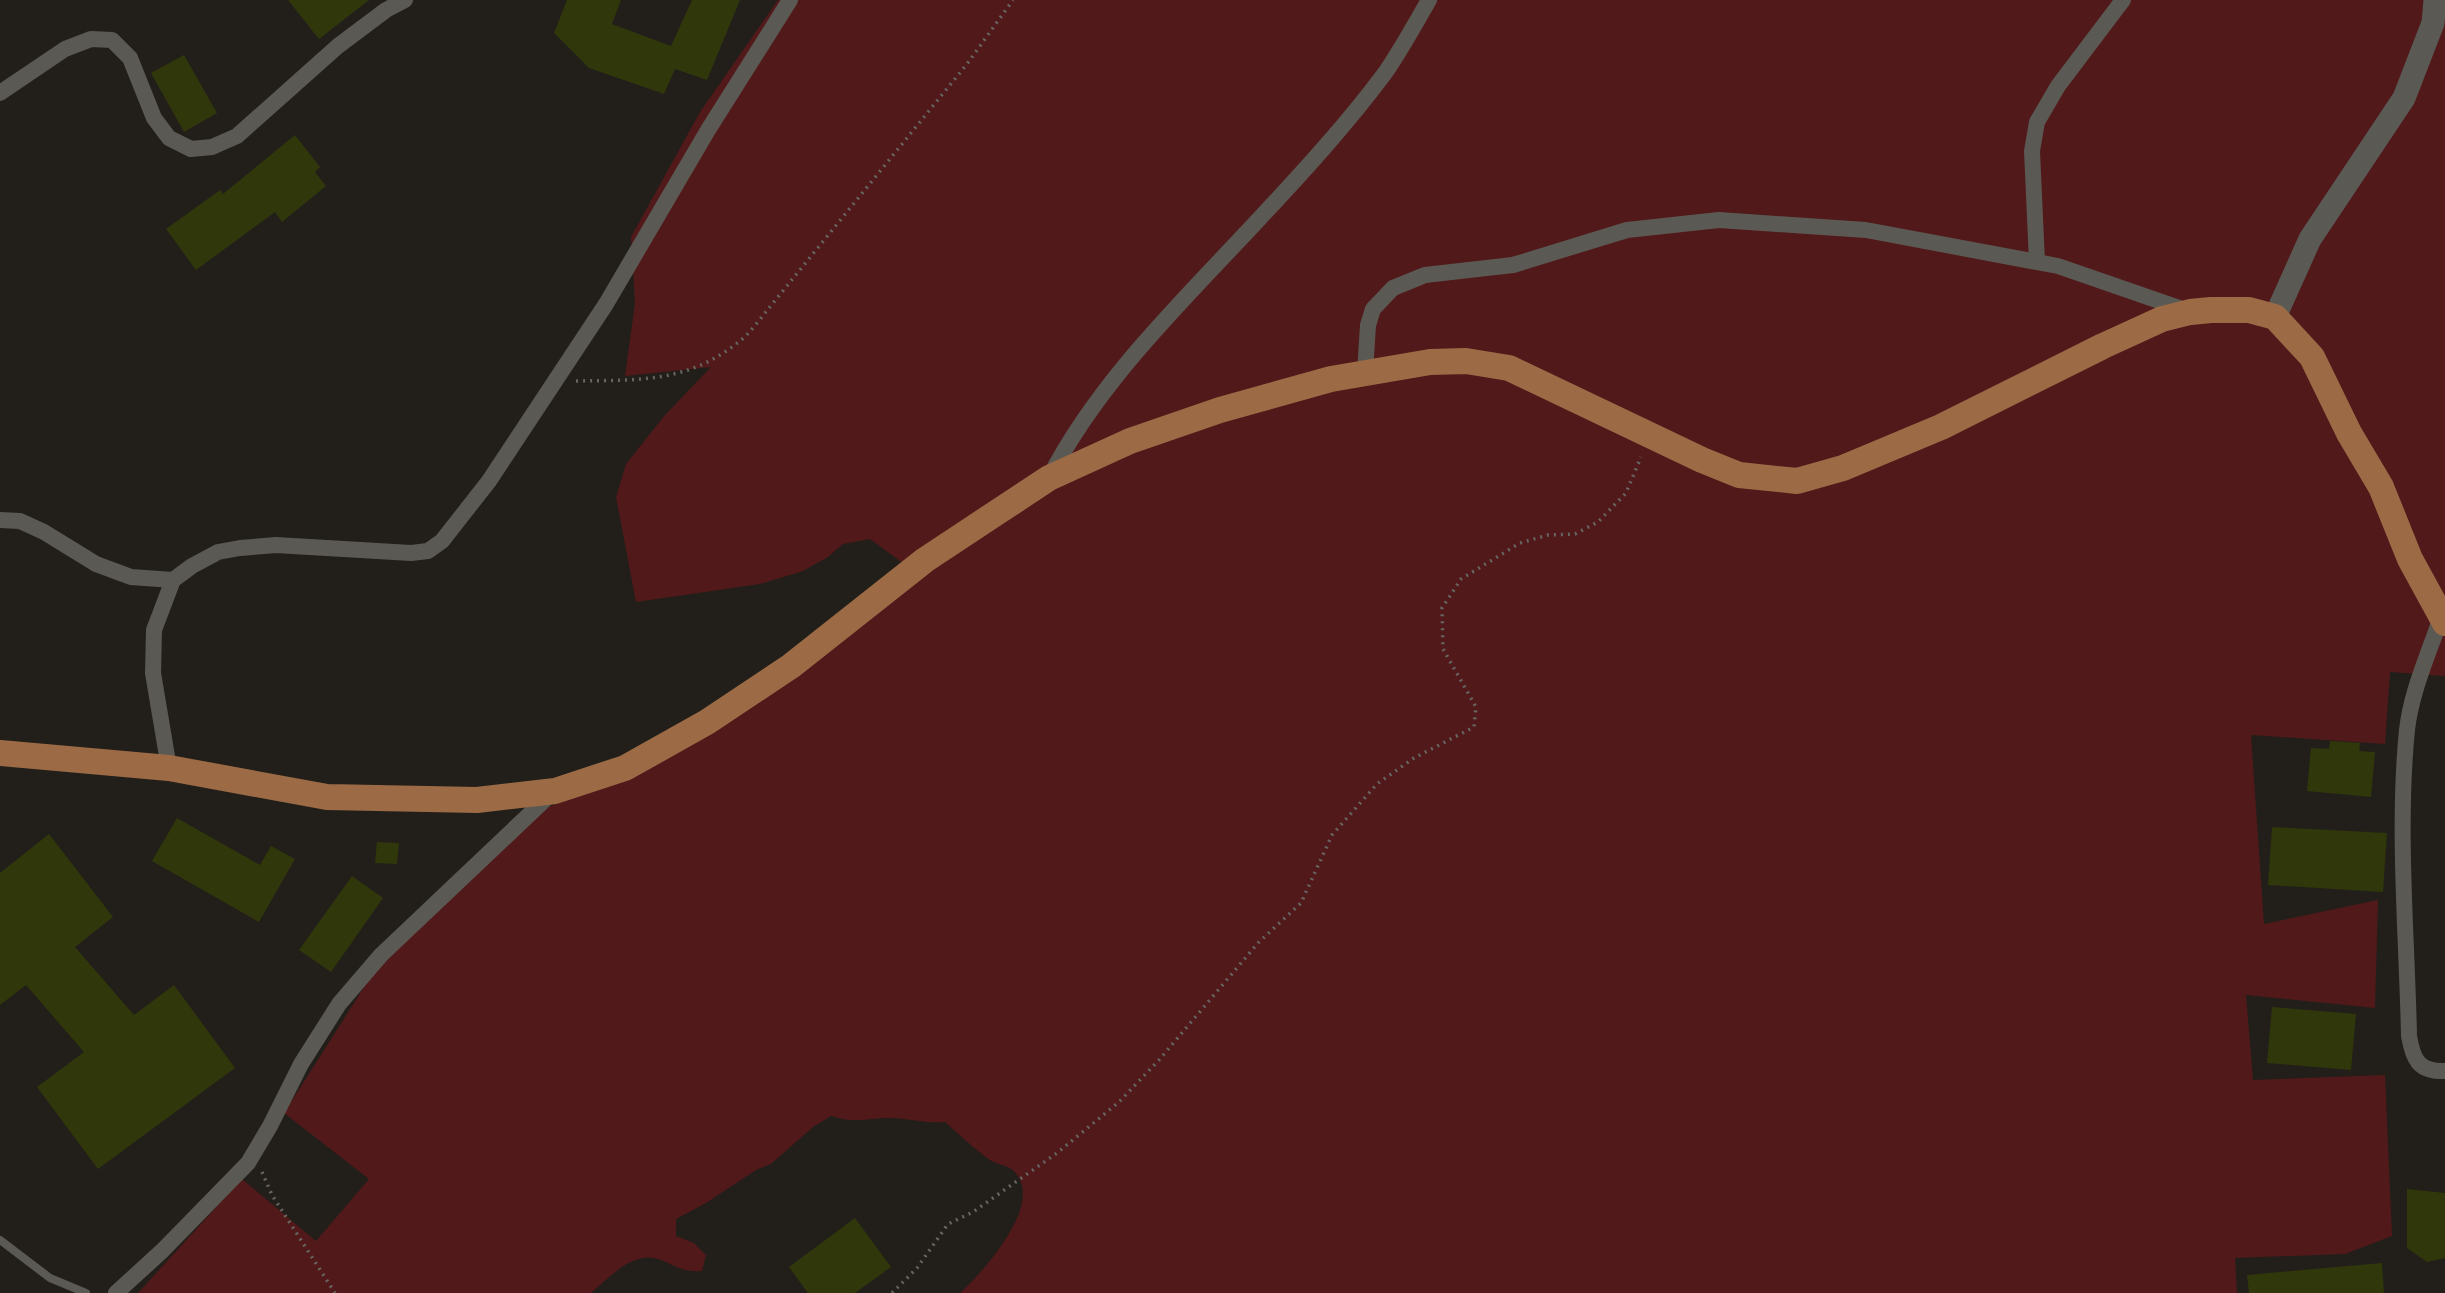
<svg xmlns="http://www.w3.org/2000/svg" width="2445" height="1293" font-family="'Work Sans',sans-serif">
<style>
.green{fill:#51191a}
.building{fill:#30370b}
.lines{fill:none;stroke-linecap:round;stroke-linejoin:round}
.path{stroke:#686561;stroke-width:3.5;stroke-dasharray:2 5;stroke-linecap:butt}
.lane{stroke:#5b5953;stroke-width:8}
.street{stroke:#5b5953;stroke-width:16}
.secondary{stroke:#5b5953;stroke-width:23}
.primary{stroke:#9c6b46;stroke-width:26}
</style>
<rect width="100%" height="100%" fill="#221f1a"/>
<path class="green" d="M778,0H2445V676L2390,672L2385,744L2251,735L2264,924L2378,900L2375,1008L2246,995L2253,1080L2385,1075L2392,1236L2345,1254L2235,1258L2237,1293H960C982,1273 1036,1213 1020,1180C1013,1164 1001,1167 990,1160C974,1149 959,1134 945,1122C926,1124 909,1118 890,1118C866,1118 856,1124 831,1116L813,1127L771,1164L756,1170L706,1203L676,1219V1236L694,1243L706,1255L702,1271C682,1272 678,1267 661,1260C634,1249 610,1277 591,1293H138L242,1179L316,1241L369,1179L284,1113L382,959L546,808L624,775L911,569L870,539L843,544L828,557L803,571L760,584L636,602L616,497L626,464L665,415L711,367L625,376L635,303L631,237L700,112Z"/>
<g class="building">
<polygon points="288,0 369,0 319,39"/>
<polygon points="567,0 621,0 612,24 671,46 692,0 740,0 707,80 675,69 664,94 589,68 554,33"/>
<polygon points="184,55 217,113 184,132 151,73"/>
<polygon points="295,135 320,167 315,172 326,186 282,222 275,212 196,270 166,229 220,190 223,194"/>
<polygon points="2330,741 2360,743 2359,751 2375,752 2371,797 2307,791 2311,748 2329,749"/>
<polygon points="177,818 260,865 271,846 295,859 259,922 152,861"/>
<polygon points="2272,827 2387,833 2383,892 2268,885"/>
<polygon points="49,834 113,917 75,947 134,1015 174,985 235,1068 98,1169 37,1087 84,1052 26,985 0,1005 0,873"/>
<polygon points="377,842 399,843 397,864 375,863"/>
<polygon points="352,876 383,898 331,972 299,950"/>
<polygon points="2272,1007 2356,1014 2351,1070 2267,1063"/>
<polygon points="2407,1189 2445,1193 2445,1258 2427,1262 2407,1248"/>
<polygon points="855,1218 891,1267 855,1293 808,1293 789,1267"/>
<polygon points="2382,1263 2384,1293 2249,1293 2247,1275"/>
</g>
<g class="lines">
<g class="path">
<path d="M576,381C636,380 686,383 736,344C749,335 759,320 769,308L967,64L1013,0"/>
<polyline points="262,1172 272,1195 335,1293"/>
<polyline points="892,1293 917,1268 948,1224 973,1212 1057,1153 1119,1102 1159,1060 1258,943 1301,903 1332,835 1377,784 1414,758 1474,727 1476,707 1443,649 1442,608 1461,579 1520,543 1548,535 1575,534 1598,522 1626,493 1641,457"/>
</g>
<polyline class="lane" points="0,1240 50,1278 86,1293"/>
<g class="street">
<polyline points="0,93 65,49 91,39 112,40 130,58 154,118 169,138 191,149 212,147 237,136 338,46 386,10 405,0"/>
<polyline points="2037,262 2032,151 2037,122 2058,86 2123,0"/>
<polyline points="1365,373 1368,325 1373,309 1393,288 1425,275 1513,265 1627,230 1719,220 1866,230 2058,266 2188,311"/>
<path d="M1049,478C1100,379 1185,299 1260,218C1303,172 1347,124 1385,73C1401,50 1415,24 1429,0"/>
<polyline points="0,520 20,521 44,532 96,564 131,577 173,580"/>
<path d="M2441,617C2429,653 2411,692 2407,730C2397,829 2407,937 2409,1036C2413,1059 2418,1072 2445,1071"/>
<polyline points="169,768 153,673 154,630 173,580 192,566 218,552 240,548 276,545 411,553 428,551 442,541 489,481 606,304 708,130 790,0"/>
<polyline points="116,1293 162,1251 248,1163 270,1126 301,1064 339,1004 381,955 553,792"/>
</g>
<polyline class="secondary" points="2275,317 2310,239 2404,98 2433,23 2435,0"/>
<polyline class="primary" points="0,753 169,768 327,797 477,800 555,791 625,768 707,722 791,666 925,560 1049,478 1130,441 1220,410 1331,379 1430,362 1466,361 1509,368 1702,460 1739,475 1797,481 1843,468 1941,427 2103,346 2162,319 2190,312 2211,310 2249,310 2275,317 2312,357 2349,433 2381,487 2410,559 2445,623"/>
</g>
</svg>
